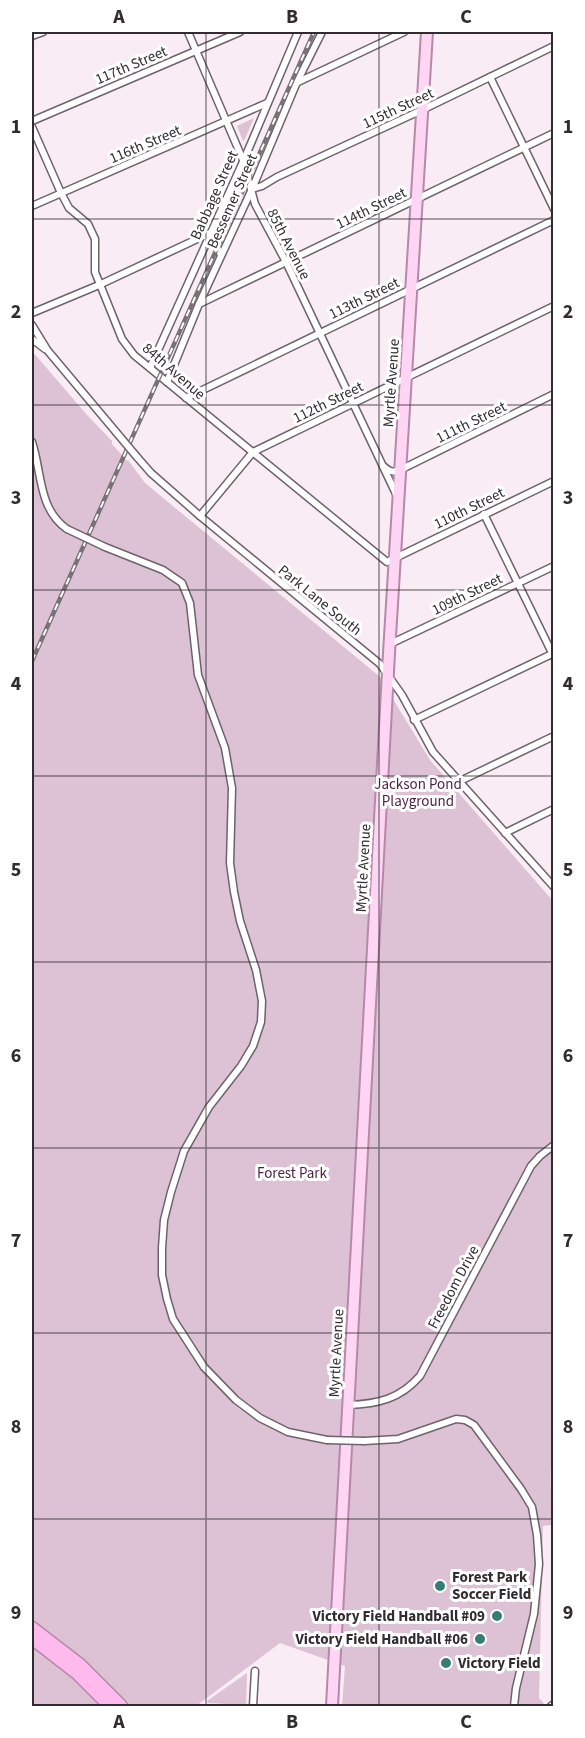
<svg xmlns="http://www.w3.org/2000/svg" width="585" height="1738" font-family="'Source Sans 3',sans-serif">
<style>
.green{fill:#ddc1d5}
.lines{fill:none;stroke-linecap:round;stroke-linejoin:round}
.street-casing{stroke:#6e636b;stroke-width:9}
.primary-casing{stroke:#b688aa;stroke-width:14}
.highway-casing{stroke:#b688aa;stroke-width:15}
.street{stroke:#fff;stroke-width:6}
.primary{stroke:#fed6f4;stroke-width:10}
.highway{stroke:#febaed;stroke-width:12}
.rail-casing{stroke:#797176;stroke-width:4.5}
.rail{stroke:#fff;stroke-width:2;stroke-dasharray:7;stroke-linecap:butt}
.street-bridge-casing{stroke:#6e636b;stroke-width:9;stroke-linecap:butt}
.street-bridge{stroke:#fff;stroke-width:6}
.grid{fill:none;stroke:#312c2f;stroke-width:1.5;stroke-opacity:0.55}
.poi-dot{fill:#377d75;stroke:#fff;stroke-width:2}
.labels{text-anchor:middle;stroke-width:6;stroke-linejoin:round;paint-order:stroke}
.street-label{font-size:15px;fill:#312c2f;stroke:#fff}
.park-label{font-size:15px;fill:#4d1f44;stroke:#fff}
.poi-label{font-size:15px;font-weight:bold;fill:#312c2f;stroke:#fff;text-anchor:start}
.neatline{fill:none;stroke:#312c2f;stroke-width:2}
.grid-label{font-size:20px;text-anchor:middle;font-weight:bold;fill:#312c2f}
</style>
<rect width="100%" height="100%" fill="#f9ecf5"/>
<g class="green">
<polygon points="254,118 245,139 243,141 237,126"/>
<path d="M32,351L88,416L112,441V444L127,461L128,460L145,483L379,676L430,760L553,901L554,1454C546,1475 555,1503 551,1525L543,1526L539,1698L546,1706H342L345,1666L280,1643L196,1706H32Z"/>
<polygon points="247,1673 246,1705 208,1703 207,1701"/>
</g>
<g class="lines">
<g class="street-casing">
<g id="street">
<polyline points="188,32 243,160 255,204 286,262 397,496"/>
<polyline points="32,36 43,32"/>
<polyline points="490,77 554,209"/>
<polyline points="298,82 404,32"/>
<polyline points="32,121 240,32"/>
<polyline points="32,127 61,193 69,208 88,224 95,239 95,272 122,339 134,355 387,562 554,481"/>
<polyline points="252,189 262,186 277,177 422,110 554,46"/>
<polyline points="32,206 267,103"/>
<polyline points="199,304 554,133"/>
<polyline points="32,313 99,285 210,233 221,255"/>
<polyline points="32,325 48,351 116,432"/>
<polyline points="32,339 45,349"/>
<polyline points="150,368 246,155 298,32"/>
<polyline points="167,382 199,304 252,189 297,82 322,32"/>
<polyline points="186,398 554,220"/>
<path d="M32,442C42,472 38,509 67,529"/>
<polyline points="137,457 151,473 200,516 380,664 402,695 433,752 554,887"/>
<path d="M383,466C389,471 392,473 400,470L554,394"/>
<polyline points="484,514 554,657"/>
<polyline points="200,516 253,452 554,306"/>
<polyline points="105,547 163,570 182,583 190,603 198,675 225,748 232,788 230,863 234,892 240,921 256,970 262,1001 261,1022 253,1046 241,1066 209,1107 184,1151 171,1192 164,1220 162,1248 162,1275 167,1299 173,1319 204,1367 236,1400 260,1418 288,1432 327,1440"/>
<polyline points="390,644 554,566"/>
<polyline points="414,720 554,653"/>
<polyline points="458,782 554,736"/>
<polyline points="505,833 554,809"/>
<path d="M348,1405C378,1404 400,1399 420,1376L531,1166L540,1156L554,1145"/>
<polyline points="364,1441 398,1439 456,1419 465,1420 474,1425 521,1489 532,1507 537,1535 539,1564 534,1614 516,1688 514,1706"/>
<polyline points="253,1706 255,1671"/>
<polyline points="551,1706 554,1704"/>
</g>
</g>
<g class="primary-casing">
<polyline id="primary" points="332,1706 389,653 427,32"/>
</g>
<g class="highway-casing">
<g id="highway">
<polyline points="32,1628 80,1665 121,1706"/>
<polyline points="32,1638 77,1673 110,1706"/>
</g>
</g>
<use href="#street" class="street"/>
<use href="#primary" class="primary"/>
<use href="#highway" class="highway"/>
<g class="rail-casing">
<polyline id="rail" points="32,661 314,32"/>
</g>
<use href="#rail" class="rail"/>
<g class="street-bridge-casing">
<g id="street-bridge">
<polyline points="116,432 137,457"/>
<polyline points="67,529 105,547"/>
<polyline points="327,1440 364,1441"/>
</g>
</g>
<use href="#street-bridge" class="street-bridge"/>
</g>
<path class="grid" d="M206,32V1706M379,32V1706M32,219H554M32,405H554M32,590H554M32,776H554M32,962H554M32,1148H554M32,1333H554M32,1519H554"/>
<g class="poi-dot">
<circle cx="440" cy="1586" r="6"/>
<circle cx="497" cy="1616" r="6"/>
<circle cx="480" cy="1639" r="6"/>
<circle cx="446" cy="1663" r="6"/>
</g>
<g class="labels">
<g class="street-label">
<text transform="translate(131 65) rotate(-23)" y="5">117th Street</text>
<text transform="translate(398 108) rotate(-25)" y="5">115th Street</text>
<text transform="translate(145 144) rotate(-23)" y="5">116th Street</text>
<text transform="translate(214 195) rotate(-66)" y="5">Babbage Street</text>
<text transform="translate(232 201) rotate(-66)" y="5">Bessemer Street</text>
<text transform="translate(371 208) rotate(-26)" y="5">114th Street</text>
<text transform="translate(289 244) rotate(63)" y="5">85th Avenue</text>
<text transform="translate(364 298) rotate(-26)" y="5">113th Street</text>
<text transform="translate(174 371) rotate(41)" y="5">84th Avenue</text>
<text transform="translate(391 383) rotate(-86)" y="5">Myrtle Avenue</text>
<text transform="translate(328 402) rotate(-26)" y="5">112th Street</text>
<text transform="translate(471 422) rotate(-26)" y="5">111th Street</text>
<text transform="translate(469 508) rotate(-26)" y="5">110th Street</text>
<text transform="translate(467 594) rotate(-26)" y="5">109th Street</text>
<text transform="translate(320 600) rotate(39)" y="5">Park Lane South</text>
<text transform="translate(363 868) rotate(-87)" y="5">Myrtle Avenue</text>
<text transform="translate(453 1287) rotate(-62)" y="5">Freedom Drive</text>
<text transform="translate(336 1353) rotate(-87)" y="5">Myrtle Avenue</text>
</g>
<g class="park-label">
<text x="418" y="789">Jackson Pond<tspan x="418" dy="17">Playground</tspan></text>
<text x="292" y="1178">Forest Park</text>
</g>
<g class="poi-label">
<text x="452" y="1582">Forest Park<tspan x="452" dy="17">Soccer Field</tspan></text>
<text x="485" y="1621" text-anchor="end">Victory Field Handball #09</text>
<text x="468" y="1644" text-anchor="end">Victory Field Handball #06</text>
<text x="458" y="1668">Victory Field</text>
</g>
</g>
<rect width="585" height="1738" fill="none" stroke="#ffffff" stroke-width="66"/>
<rect x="33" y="33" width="519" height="1672" class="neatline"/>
<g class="grid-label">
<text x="119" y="23">A</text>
<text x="292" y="23">B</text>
<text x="466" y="23">C</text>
<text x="16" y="133">1</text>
<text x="568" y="133">1</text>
<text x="16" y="318">2</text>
<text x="568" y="318">2</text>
<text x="16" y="504">3</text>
<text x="568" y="504">3</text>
<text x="16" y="690">4</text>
<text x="568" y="690">4</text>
<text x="16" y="876">5</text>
<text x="568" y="876">5</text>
<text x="16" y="1062">6</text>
<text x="568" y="1062">6</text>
<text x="16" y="1247">7</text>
<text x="568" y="1247">7</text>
<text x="16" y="1433">8</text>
<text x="568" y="1433">8</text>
<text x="16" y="1619">9</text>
<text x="568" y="1619">9</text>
<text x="119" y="1728">A</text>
<text x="292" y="1728">B</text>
<text x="466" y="1728">C</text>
</g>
</svg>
